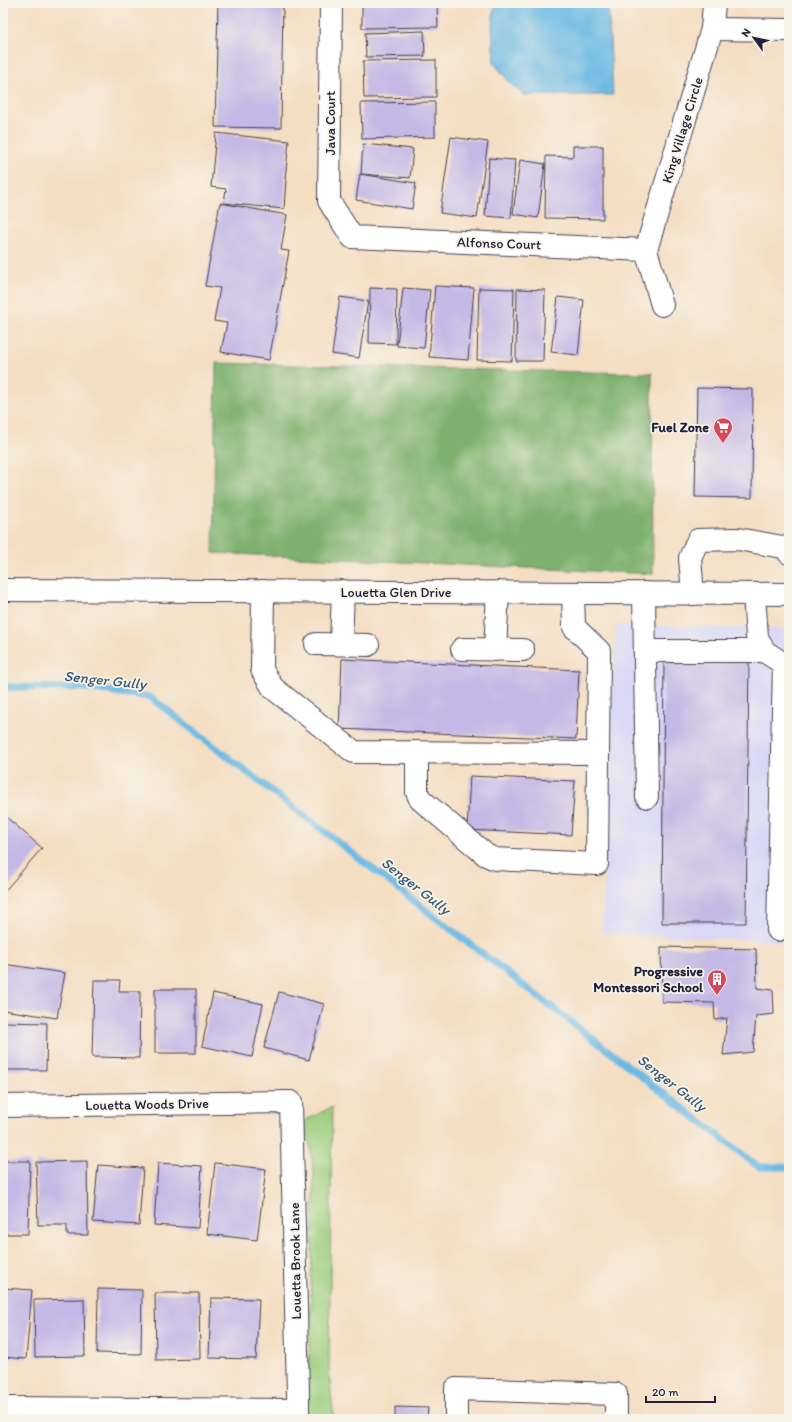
<svg xmlns="http://www.w3.org/2000/svg" width="792" height="1422" font-family="Itim,sans-serif">
<style>
.built{fill:#d7d7f8}
.green{fill:#9dce7e;stroke:#60785c}
.forest{fill:#7eb16d;stroke:#506a54}
.water{fill:#6ab9e4;stroke:#466e90}
.lines{fill:none;stroke-linecap:round;stroke-linejoin:round}
.stream{stroke:#6ab9e4;stroke-width:7}
.building{fill:#c4b9e6}
.minor-casing{stroke:#423e4f;stroke-width:24}
.minor{stroke:#fff;stroke-width:22}
.labels{text-anchor:middle;stroke-width:3.5;stroke-linejoin:round;paint-order:stroke}
.street-label{font-size:14px;fill:#22223b;stroke:#f7f3e8}
.poi-label{font-size:14px;font-weight:bold;fill:#22223b;stroke:#f7f3e8;text-anchor:end}
.water-label{font-size:15px;font-style:italic;fill:#3b5776;stroke:#f7f3e8}
</style>
<rect width="100%" height="100%" fill="#f7f3e8"/>
<filter id="ink" filterUnits="userSpaceOnUse"><feTurbulence type="fractalNoise" baseFrequency=".025" numOctaves="2"/><feDisplacementMap in="SourceGraphic" scale="8" xChannelSelector="R" yChannelSelector="G"/><feConvolveMatrix kernelMatrix="1 2 1 2 8 2 1 2 1" color-interpolation-filters="sRGB"/></filter>
<filter id="wash" filterUnits="userSpaceOnUse"><feTurbulence type="fractalNoise" baseFrequency=".012" numOctaves="4" result="noise"/><feDisplacementMap in="SourceGraphic" scale="16" xChannelSelector="R" yChannelSelector="G"/><feGaussianBlur stdDeviation="0.9" result="paint"/><feColorMatrix in="noise" values="0 0 0 0 0 0 0 0 0 0 0 0 0 0 0 0 0 1.4 0 .05"/><feComposite in="paint" operator="in"/></filter>
<g filter="url(#wash)">
<rect width="100%" height="100%" fill="#f4dec2"/>
<polygon class="built" points="616,625 789,629 789,942 602,933"/>
<polygon class="green" points="332,1107 329,1374 334,1419 303,1419 308,1396 314,1174 310,1145 302,1122"/>
<polygon class="forest" points="216,363 589,372 652,373 653,574 213,553"/>
<polygon class="water" points="495,3 608,3 613,95 524,95 510,83 494,63 492,26"/>
<g class="lines">
<polyline class="stream" points="3,687 85,688 150,697 759,1167 789,1167"/>
</g>
<g id="blocks">
<g class="building">
<polygon points="218,3 283,3 281,128 215,127"/>
<polygon points="362,3 437,3 438,27 362,28"/>
<polygon points="424,31 425,56 366,57 365,33"/>
<polygon points="436,60 436,97 364,98 363,61"/>
<polygon points="435,102 435,137 362,139 361,103"/>
<polygon points="216,133 289,141 285,179 286,179 284,209 224,203 226,189 211,187"/>
<polygon points="451,137 488,142 477,218 440,213"/>
<polygon points="363,144 413,149 410,178 361,174"/>
<polygon points="573,146 603,146 603,219 545,218 546,156 573,157"/>
<polygon points="489,158 515,160 511,218 485,216"/>
<polygon points="520,160 545,164 538,218 513,214"/>
<polygon points="360,174 416,183 412,209 356,200"/>
<polygon points="220,203 287,215 281,250 289,251 269,360 221,352 227,323 214,321 220,288 205,286"/>
<polygon points="435,286 474,288 468,360 429,357"/>
<polygon points="370,288 397,289 396,344 369,343"/>
<polygon points="403,288 430,290 424,348 397,346"/>
<polygon points="479,288 514,289 512,361 477,360"/>
<polygon points="517,289 545,290 543,361 516,361"/>
<polygon points="340,297 368,301 359,358 332,354"/>
<polygon points="558,297 584,300 578,355 551,352"/>
<polygon points="697,388 753,389 752,498 695,497"/>
<polygon points="342,659 579,670 576,739 339,729"/>
<polygon points="664,659 749,660 746,923 662,923"/>
<polygon points="470,776 575,781 571,835 467,830"/>
<polygon points="5,816 42,848 3,893 3,819"/>
<polygon points="661,947 756,949 757,988 773,990 774,1014 756,1016 753,1052 723,1055 727,1018 715,1020 714,1003 662,1002"/>
<polygon points="3,964 65,973 57,1018 3,1010"/>
<polygon points="94,980 120,980 119,991 140,991 139,1058 92,1057"/>
<rect x="155" y="989" width="41" height="64"/>
<polygon points="279,992 324,1004 309,1060 264,1048"/>
<polygon points="213,993 263,1004 252,1057 202,1046"/>
<polygon points="3,1022 47,1023 46,1070 3,1070"/>
<polygon points="5,1161 30,1161 28,1234 3,1234 3,1180 4,1180"/>
<polygon points="87,1161 88,1235 67,1235 67,1225 38,1225 36,1162"/>
<polygon points="158,1163 202,1166 198,1228 154,1225"/>
<polygon points="215,1163 266,1169 257,1240 207,1234"/>
<polygon points="98,1165 143,1168 139,1225 93,1222"/>
<polygon points="3,1288 32,1290 26,1359 3,1357"/>
<polygon points="98,1289 142,1290 141,1354 97,1353"/>
<polygon points="155,1293 199,1293 200,1359 156,1360"/>
<polygon points="211,1298 259,1299 256,1359 209,1358"/>
<polygon points="84,1299 85,1356 35,1357 34,1300"/>
<polygon points="395,1407 428,1408 427,1419 395,1419"/>
</g>
</g>
</g>
<g filter="url(#ink)">
<use href="#blocks" fill-opacity="0" stroke="#423e4f" stroke-width="1"/>
<g class="lines">
<g class="minor-casing">
<g id="minor">
<polyline points="331,3 329,201 352,237 646,250"/>
<polyline points="712,29 789,30"/>
<polyline points="662,305 646,250 712,29 714,3"/>
<polyline points="3,590 789,594"/>
<polyline points="263,591 262,670 273,688 354,752 598,753"/>
<polyline points="644,593 647,797"/>
<polyline points="693,594 690,558 698,540 738,539 788,548 789,553"/>
<polyline points="754,594 757,637 764,651 784,664 778,930"/>
<polyline points="316,644 368,645"/>
<polyline points="341,644 343,591"/>
<polyline points="462,649 523,650"/>
<polyline points="495,650 498,592"/>
<polyline points="645,651 764,651"/>
<polyline points="417,752 417,792 420,799 486,855 495,859 597,864 599,651 574,627 573,593"/>
<polyline points="3,1106 291,1102 298,1393 298,1410 295,1419"/>
<polyline points="3,1408 298,1410"/>
<polyline points="456,1419 456,1389 616,1394 616,1419"/>
</g>
</g>
<use href="#minor" class="minor"/>
</g>
</g>
<defs>
<g id="supermarket-pin" transform="scale(1)"><path d="M0 17L-7.5 6A9.5 9.5 0 1 1 7.5 6Z" fill="#d1495b" stroke="#f7f3e8"/><path d="M-6-5.5h2.5l.6 2H6L4.5 2H-2.5L-4.4-4H-6ZM-1.5 3.2a1.3 1.3 0 1 0 .1 0ZM3 3.2a1.3 1.3 0 1 0 .1 0Z" fill="#fff"/></g>
<g id="building-pin" transform="scale(1)"><path d="M0 17L-7.5 6A9.5 9.5 0 1 1 7.5 6Z" fill="#d1495b" stroke="#f7f3e8"/><path d="M-4-6H4V6H1V3H-1V6H-4ZM-2.5-4.3h1.7v1.8h-1.7ZM.8-4.3h1.7v1.8H.8ZM-2.5-1h1.7V.8h-1.7ZM.8-1h1.7V.8H.8Z" fill="#fff"/></g>
</defs>
<g fill-rule="evenodd">
<use href="#supermarket-pin" x="723" y="427"/>
<use href="#building-pin" x="717" y="979"/>
</g>
<g class="labels">
<g class="street-label">
<text transform="translate(330 123) rotate(-90)" y="5">Java Court</text>
<text transform="translate(682 130) rotate(-73)" y="5">King Village Circle</text>
<text transform="translate(499 243) rotate(2)" y="5">Alfonso Court</text>
<text x="396" y="597">Louetta Glen Drive</text>
<text transform="translate(147 1104) rotate(-1)" y="5">Louetta Woods Drive</text>
<text transform="translate(295 1261) rotate(-91)" y="5">Louetta Brook Lane</text>
</g>
<g class="poi-label">
<text x="709" y="432">Fuel Zone</text>
<text x="703" y="976">Progressive<tspan x="703" dy="16">Montessori School</tspan></text>
</g>
<g class="water-label">
<text transform="translate(105 680) rotate(6)" y="5">Senger Gully</text>
<text transform="translate(416 886) rotate(38)" y="5">Senger Gully</text>
<text transform="translate(672 1083) rotate(38)" y="5">Senger Gully</text>
</g>
</g>
<rect width="792" height="1422" fill="none" stroke="#f7f3e8" stroke-width="16"/>
<g transform="translate(754 38) rotate(303)" stroke="#f7f3e8" stroke-width="3" paint-order="stroke">
<path d="M0-3L7 15L0 10L-7 15Z" fill="#22223b"/>
<text y="-6" font-size="11" font-weight="bold" text-anchor="middle" fill="#22223b">N</text>
</g>
<path d="M646 1396v6h69v-6" fill="none" stroke="#22223b" stroke-width="2"/>
<text x="652" y="1396" font-size="12" fill="#22223b" stroke="#f7f3e8" stroke-width="3" paint-order="stroke">20 m</text>
</svg>
